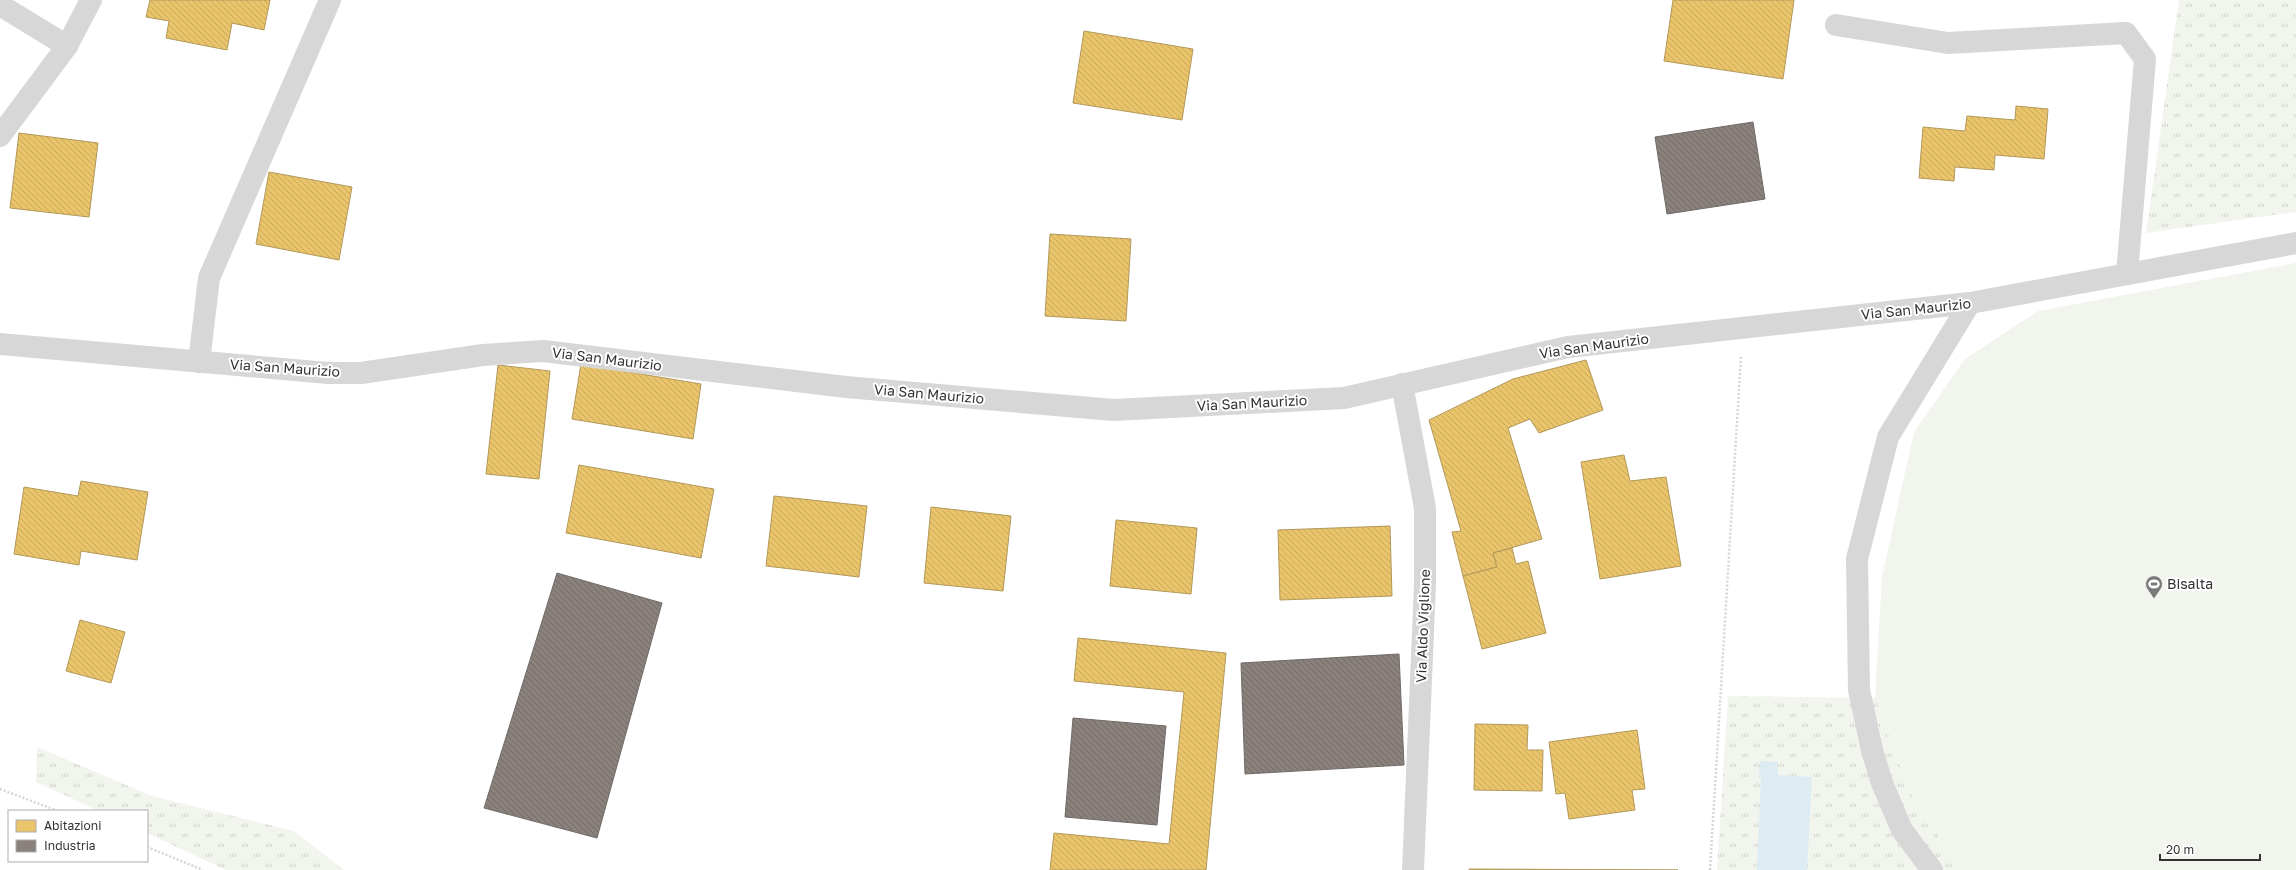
<svg xmlns="http://www.w3.org/2000/svg" width="2296" height="870" font-family="'Golos Text',sans-serif">
<style>
.grass{fill:url(#grass-tufts)}
.garden{fill:#f1f5ed}
.water{fill:#ddebf3}
.homes{fill:url(#homes-back-hatch);stroke:#b2985a}
.industry{fill:url(#industry-back-hatch);stroke:#706a66}
.lines{fill:none;stroke-linecap:round;stroke-linejoin:round}
.path{stroke:#d6d6d6;stroke-width:2.5;stroke-dasharray:2 2;stroke-linecap:butt}
.minor{stroke:#d7d7d7;stroke-width:22}
.labels{text-anchor:middle;stroke-width:4;stroke-linejoin:round;paint-order:stroke}
.street-label{font-size:14px;fill:#333;stroke:#fff}
.poi-label{font-size:14px;fill:#333;stroke:#fff;text-anchor:start}
</style>
<defs>
<pattern id="grass-tufts" width="24" height="20" patternUnits="userSpaceOnUse"><rect width="24" height="20" fill="#f1f5ed"/><path d="M3 7l-1-3M5 7V3M7 7l1-3M15 17l-1-3M17 17v-4M19 17l1-3" fill="none" stroke="#cfd2cc"/></pattern>
<pattern id="homes-back-hatch" width="6" height="6" patternUnits="userSpaceOnUse"><rect width="6" height="6" fill="#e9c46a"/><path d="M-1 5l2 2M0 0l6 6M5-1l2 2" fill="none" stroke="#c8a95c"/></pattern>
<pattern id="industry-back-hatch" width="6" height="6" patternUnits="userSpaceOnUse"><rect width="6" height="6" fill="#8a817c"/><path d="M-1 5l2 2M0 0l6 6M5-1l2 2" fill="none" stroke="#716a66"/></pattern>
</defs>
<rect width="100%" height="100%" fill="#fff"/>
<g class="grass">
<polygon points="2179,0 2296,0 2296,212 2146,233"/>
<polygon points="1728,696 1875,698 1911,794 1961,870 1717,870"/>
<polygon points="37,747 152,796 294,831 344,870 226,870 147,833 147,811 99,811 36,782"/>
</g>
<polygon class="garden" points="2296,263 2296,870 1961,870 1911,794 1875,698 1882,577 1914,432 1965,359 2038,311"/>
<polygon class="water" points="1760,761 1778,762 1778,775 1812,777 1807,870 1757,870 1761,778 1759,778"/>
<g class="homes">
<polygon points="150,0 270,0 264,30 232,23 227,50 166,38 169,21 146,17"/>
<polygon points="1673,0 1794,0 1783,79 1664,61"/>
<polygon points="1084,31 1193,49 1182,120 1073,103"/>
<polygon points="2016,106 2048,109 2044,159 1995,155 1994,170 1955,167 1954,181 1919,178 1923,127 1965,131 1967,116 2015,120"/>
<polygon points="19,133 98,143 89,217 10,208"/>
<polygon points="269,172 352,187 339,260 256,244"/>
<polygon points="1050,234 1131,239 1126,321 1045,316"/>
<polygon points="1586,360 1603,410 1539,433 1530,419 1508,428 1542,539 1493,553 1497,567 1463,576 1452,532 1461,531 1429,420 1513,379"/>
<polygon points="581,364 701,384 693,439 572,419"/>
<polygon points="498,365 550,371 539,479 486,474"/>
<polygon points="1624,455 1630,481 1666,477 1681,566 1600,579 1581,462"/>
<polygon points="579,465 714,489 701,558 566,533"/>
<polygon points="81,481 148,492 137,560 81,551 79,565 14,554 24,487 78,496"/>
<polygon points="774,496 867,506 859,577 766,566"/>
<polygon points="931,507 1011,516 1003,591 924,583"/>
<polygon points="1116,520 1197,528 1191,594 1110,586"/>
<polygon points="1390,526 1392,596 1280,600 1278,530"/>
<polygon points="1512,548 1516,564 1528,561 1546,633 1482,649 1463,576 1497,567 1493,553"/>
<polygon points="80,620 125,632 111,683 66,671"/>
<polygon points="1078,638 1226,653 1206,870 1050,870 1054,833 1169,844 1184,692 1074,681"/>
<polygon points="1475,724 1528,725 1527,750 1543,750 1542,791 1474,790"/>
<polygon points="1637,730 1645,789 1632,790 1635,810 1569,819 1565,793 1556,794 1549,742"/>
<polygon points="1469,869 1678,870 1469,870"/>
</g>
<g class="industry">
<polygon points="1753,122 1765,199 1667,214 1655,137"/>
<polygon points="557,573 662,603 597,838 484,808"/>
<polygon points="1399,654 1404,765 1245,774 1241,663"/>
<polygon points="1073,718 1166,726 1157,825 1065,817"/>
</g>
<g class="lines">
<g class="path">
<polyline points="0,789 58,811"/>
<polyline points="147,847 203,870"/>
<polyline points="1710,870 1741,356"/>
</g>
<g class="minor">
<polyline points="0,5 67,46"/>
<polyline points="1836,25 1948,43 2126,33 2145,59 2127,274"/>
<polyline points="0,136 67,46 91,0"/>
<polyline points="0,344 328,373 361,373 483,355 543,351 846,387 1114,410 1344,398 1568,347 1970,303 2296,243"/>
<polyline points="199,362 209,278 330,0"/>
<polyline points="1402,384 1425,508 1425,584 1413,870"/>
<polyline points="1932,870 1902,830 1882,783 1872,750 1859,690 1857,559 1888,437 1970,303"/>
</g>
</g>
<defs>
<g id="stadium-pin" transform="scale(0.9)"><path d="M0 17L-7.5 6A9.5 9.5 0 1 1 7.5 6Z" fill="#7a7a7a" stroke="#fff"/><path d="M0-5a6.5 5 0 1 0 0 10a6.5 5 0 1 0 0-10ZM-3.5-1.8h7v3.6h-7Z" fill="#fff"/></g>
</defs>
<g fill-rule="evenodd">
<use href="#stadium-pin" x="2154" y="584"/>
</g>
<g class="labels">
<g class="street-label">
<text transform="translate(1916 309) rotate(-6)" y="5">Via San Maurizio</text>
<text transform="translate(1594 346) rotate(-8)" y="5">Via San Maurizio</text>
<text transform="translate(607 359) rotate(7)" y="5">Via San Maurizio</text>
<text transform="translate(285 368) rotate(4)" y="5">Via San Maurizio</text>
<text transform="translate(929 394) rotate(5)" y="5">Via San Maurizio</text>
<text transform="translate(1252 403) rotate(-3)" y="5">Via San Maurizio</text>
<text transform="translate(1423 626) rotate(-88)" y="5">Via Aldo Viglione</text>
</g>
<g class="poi-label">
<text x="2167" y="589">Bisalta</text>
</g>
</g>
<rect x="8" y="810" width="140" height="52" fill="#ffffff" stroke="#adadad"/>
<rect x="16" y="820" width="20" height="12" fill="#e9c46a" stroke="#adadad"/>
<text x="44" y="830" font-size="12" fill="#333333">Abitazioni</text>
<rect x="16" y="840" width="20" height="12" fill="#8a817c" stroke="#adadad"/>
<text x="44" y="850" font-size="12" fill="#333333">Industria</text>
<path d="M2160 854v6h100v-6" fill="none" stroke="#333333" stroke-width="2"/>
<text x="2166" y="854" font-size="12" fill="#333333" stroke="#ffffff" stroke-width="3" paint-order="stroke">20 m</text>
</svg>
